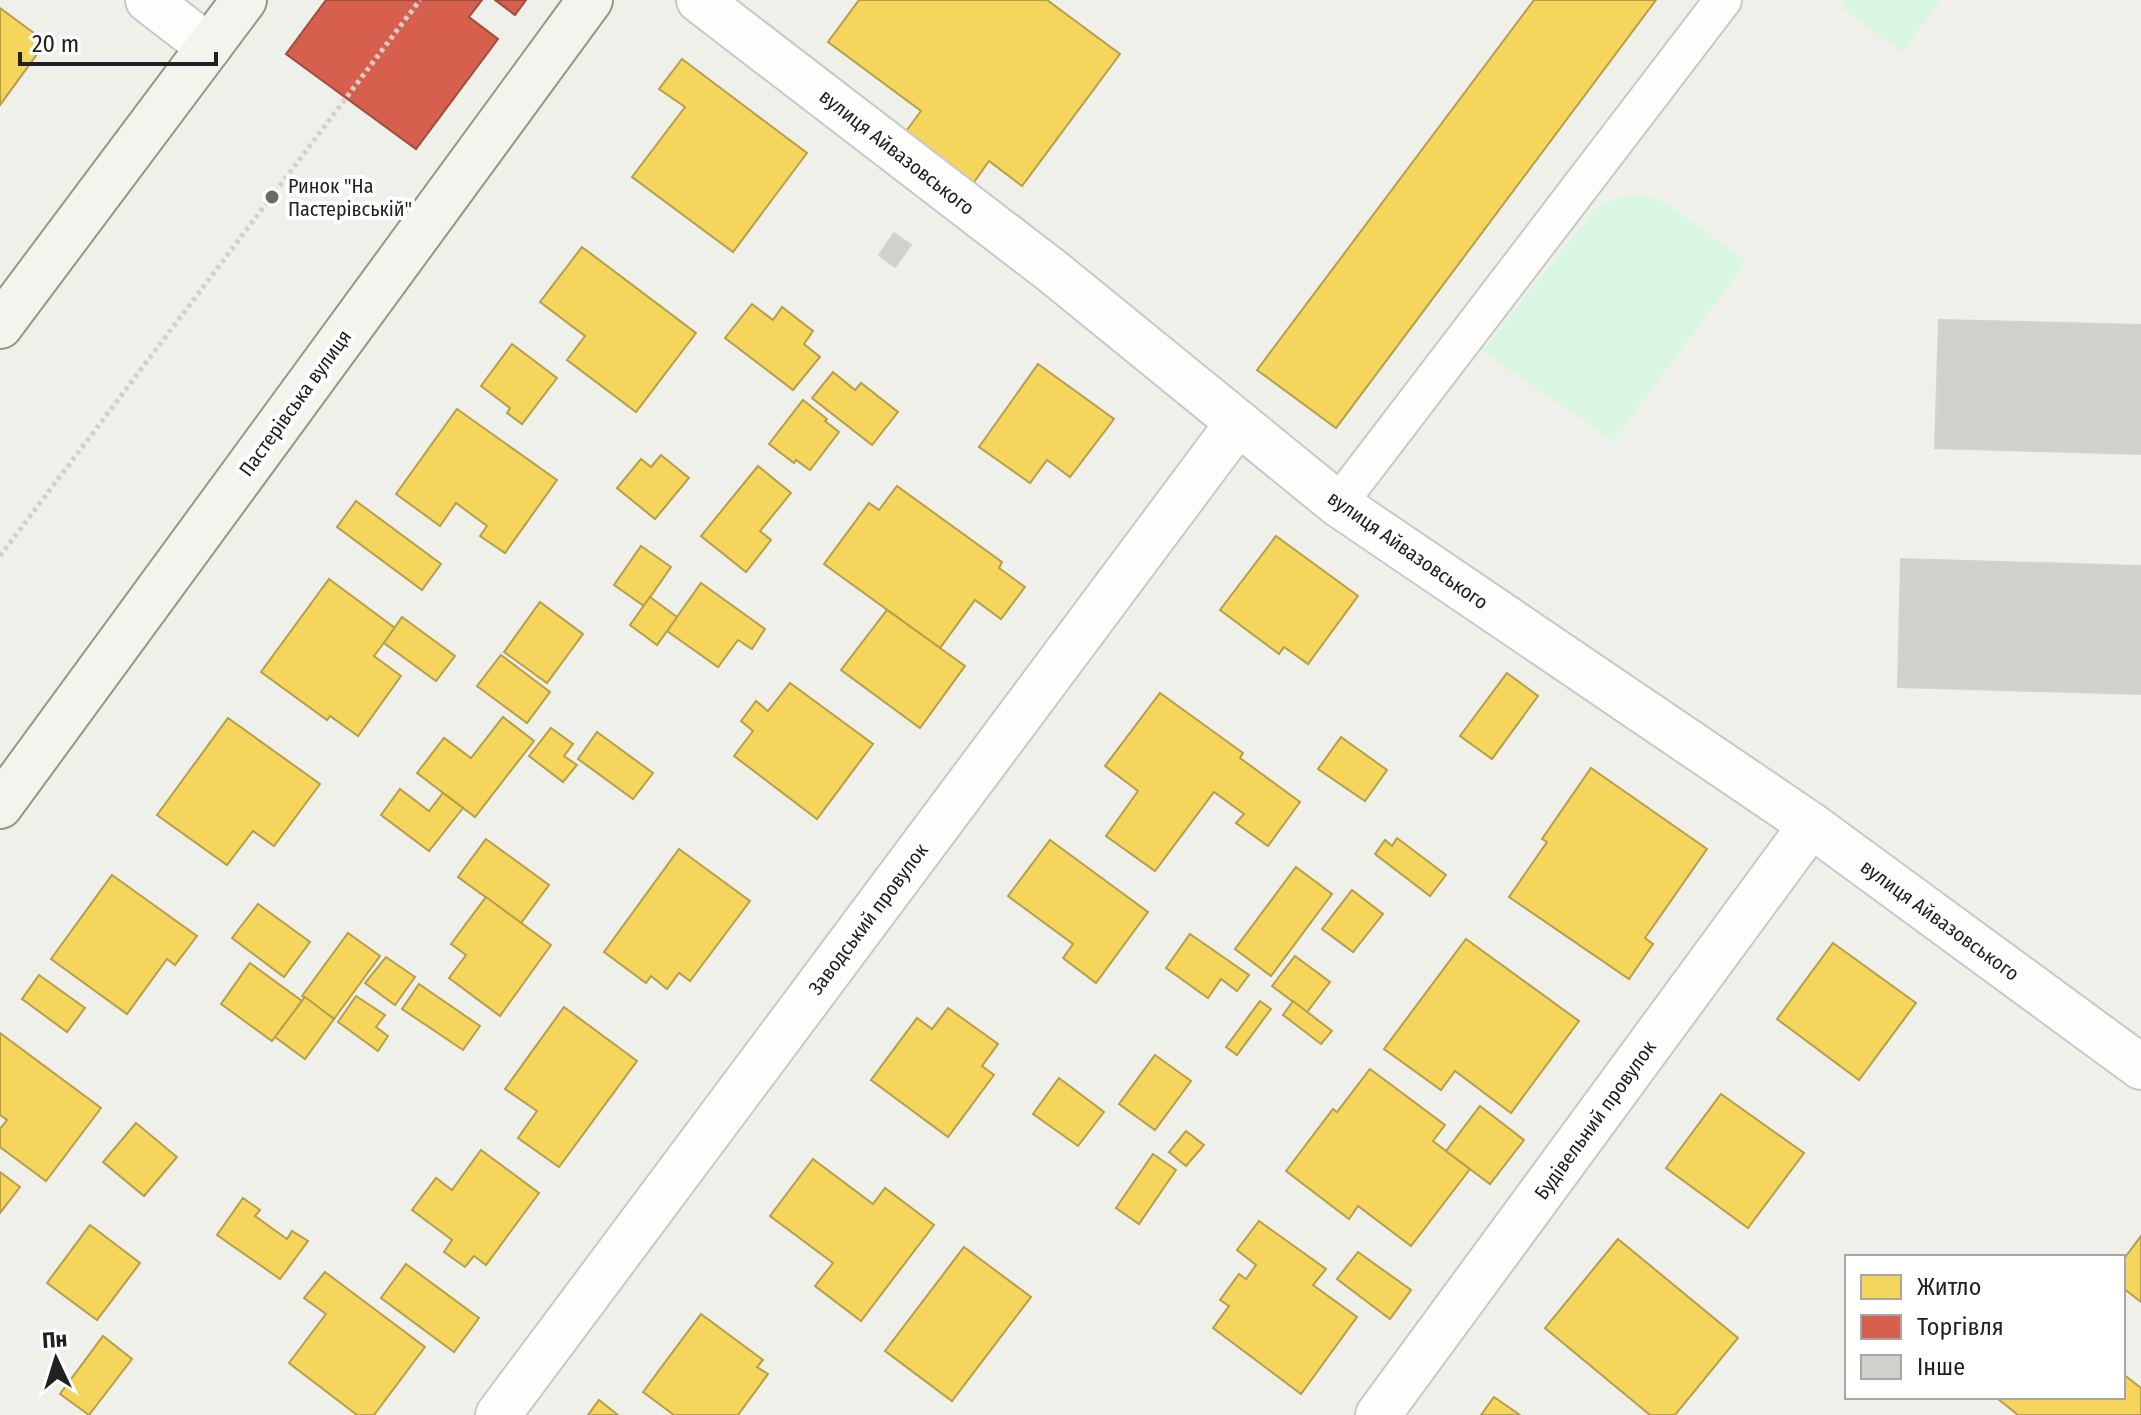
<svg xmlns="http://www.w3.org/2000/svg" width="2141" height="1415" font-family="'Fira Sans Condensed',sans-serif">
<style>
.park{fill:#d9f6e2}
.homes{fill:#f6d55c;stroke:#b69f4a;stroke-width:2}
.shops{fill:#d6604d;stroke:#a04d40;stroke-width:2}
.building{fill:#d1d0cb;stroke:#d3d2cb;stroke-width:2}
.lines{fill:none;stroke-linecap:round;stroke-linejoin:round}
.service-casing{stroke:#c8c8c6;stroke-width:40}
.minor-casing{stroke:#c8c8c6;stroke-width:48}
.secondary-casing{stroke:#919b81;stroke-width:48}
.path{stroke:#d8cfc9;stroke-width:5;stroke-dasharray:4 4;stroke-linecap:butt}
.service{stroke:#fdfdfc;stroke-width:36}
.minor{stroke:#fdfdfc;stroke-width:44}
.secondary{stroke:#f2f4ed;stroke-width:44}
.poi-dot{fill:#696967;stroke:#fff;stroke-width:3}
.labels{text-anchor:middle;stroke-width:8;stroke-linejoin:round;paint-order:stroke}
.street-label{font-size:20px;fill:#212121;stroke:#fff}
.poi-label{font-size:20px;fill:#212121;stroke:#fff;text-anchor:start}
</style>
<rect width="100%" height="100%" fill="#f0f0ea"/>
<g class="park">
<polygon points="1845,0 1941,0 1902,52 1840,7"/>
<polygon points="1625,196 1644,196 1664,202 1747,261 1613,441 1482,351 1594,211 1602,204"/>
</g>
<g class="homes">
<polygon points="859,0 1047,0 1120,54 1022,186 989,161 972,185 904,134 921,111 828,42"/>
<polygon points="1534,0 1656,0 1336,428 1257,370"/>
<polygon points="0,8 46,42 0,105"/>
<polygon points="682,59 807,153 733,252 632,177 685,107 659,89"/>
<polygon points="582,247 696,333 636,412 567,360 585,336 540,302"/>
<polygon points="752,304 773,320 782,307 813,331 804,344 820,357 793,390 725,338"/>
<polygon points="512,344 557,378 522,424 507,413 510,408 481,386"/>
<polygon points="1038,364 1114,419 1070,477 1047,460 1030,483 979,447"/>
<polygon points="833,372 855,390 861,383 898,412 872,445 812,398"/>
<polygon points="803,400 827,419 825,421 839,432 810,470 796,460 794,463 769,444"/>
<polygon points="457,409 557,480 505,553 480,536 487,526 456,503 440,526 396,494"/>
<polygon points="661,455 689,478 655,519 617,488 641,459 651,467"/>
<polygon points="758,466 791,493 760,531 771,540 746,572 701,536"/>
<polygon points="897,486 1002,562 999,568 1025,587 1001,619 975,600 940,648 824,564 869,503 879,510"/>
<polygon points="356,501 441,564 422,590 337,527"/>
<polygon points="1276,536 1358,596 1308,664 1284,647 1279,654 1220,610"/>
<polygon points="641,546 671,567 644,606 614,585"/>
<polygon points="329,579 395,628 374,656 401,676 358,736 330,716 327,720 261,672"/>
<polygon points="701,583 765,629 752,649 738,640 718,667 667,631"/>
<polygon points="650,597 677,617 657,645 630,625"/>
<polygon points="540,602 583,634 547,683 504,652"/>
<polygon points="887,610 965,666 920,728 841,670"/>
<polygon points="402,617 455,656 436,681 384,643"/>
<polygon points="501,655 550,692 527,723 477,686"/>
<polygon points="1507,673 1538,696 1492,759 1460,736"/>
<polygon points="790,683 873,744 817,819 734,756 753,731 741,721 756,701 768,711"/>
<polygon points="1160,693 1243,753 1240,758 1300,802 1268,846 1236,823 1244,814 1214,792 1155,871 1106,836 1138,791 1105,766"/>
<polygon points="503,717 534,741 475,817 417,773 444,738 471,758"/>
<polygon points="228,718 320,784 274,846 253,831 227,865 157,815"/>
<polygon points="551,728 573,744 564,756 577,765 563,782 529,756"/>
<polygon points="597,732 653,773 633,799 578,759"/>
<polygon points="1341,737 1387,770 1365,801 1318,769"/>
<polygon points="1591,768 1707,849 1645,938 1653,944 1629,979 1509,897 1547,842 1542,839"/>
<polygon points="400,789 429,811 443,793 463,808 429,851 381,815"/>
<polygon points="1397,838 1446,875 1430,896 1375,854 1385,840 1392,846"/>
<polygon points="486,839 549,885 521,923 458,877"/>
<polygon points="1050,840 1148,912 1096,983 1063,958 1073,944 1008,896"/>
<polygon points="679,849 750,901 690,981 679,973 667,989 651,976 646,983 604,952"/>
<polygon points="1296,867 1332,894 1271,976 1235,949"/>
<polygon points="112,875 197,936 175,965 167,959 127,1014 51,959"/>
<polygon points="1352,890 1383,914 1353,952 1322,929"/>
<polygon points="486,897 551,945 500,1016 449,978 466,955 451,944"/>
<polygon points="258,904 310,942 284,977 232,938"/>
<polygon points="348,933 380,956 334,1019 302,996"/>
<polygon points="1190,934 1249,975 1237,991 1221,979 1208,998 1166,968"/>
<polygon points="1466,939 1579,1021 1511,1113 1455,1071 1441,1090 1384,1049"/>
<polygon points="1833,943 1916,1003 1859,1080 1777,1019"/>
<polygon points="1295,956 1330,982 1307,1012 1272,986"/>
<polygon points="386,957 415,977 395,1005 365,983"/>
<polygon points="250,963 302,1001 272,1041 221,1004"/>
<polygon points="39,975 85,1008 67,1032 22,999"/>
<polygon points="419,984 480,1026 463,1050 402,1009"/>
<polygon points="356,996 385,1015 376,1027 388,1036 378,1051 338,1022"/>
<polygon points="305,997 334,1019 305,1059 275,1037"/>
<polygon points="1260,1001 1271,1009 1237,1055 1226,1047"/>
<polygon points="1293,1001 1332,1031 1321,1044 1283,1015"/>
<polygon points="564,1007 637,1061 559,1167 518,1138 537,1111 505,1089"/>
<polygon points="948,1008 998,1044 982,1066 994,1075 948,1137 871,1080 917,1018 932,1029"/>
<polygon points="0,1033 101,1108 46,1181 0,1147 0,1129 7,1120 0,1115"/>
<polygon points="1155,1055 1191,1081 1155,1130 1119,1104"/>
<polygon points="1370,1069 1445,1125 1433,1141 1470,1169 1411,1246 1358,1206 1349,1219 1286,1171 1333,1109 1337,1112"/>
<polygon points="1059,1078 1104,1112 1078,1146 1033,1114"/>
<polygon points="1721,1094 1804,1153 1748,1228 1666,1168"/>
<polygon points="1480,1106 1524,1140 1490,1184 1446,1151"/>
<polygon points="136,1123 177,1157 144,1196 103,1162"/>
<polygon points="1186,1131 1204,1145 1186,1166 1169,1152"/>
<polygon points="481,1150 539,1193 486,1265 474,1256 465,1267 444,1252 452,1240 412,1210 436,1178 452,1190"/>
<polygon points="1153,1154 1176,1170 1139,1224 1116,1208"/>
<polygon points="813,1159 873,1204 885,1188 934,1225 861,1321 815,1286 833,1263 770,1216"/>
<polygon points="0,1172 20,1187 0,1213"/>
<polygon points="243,1198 260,1210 255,1216 287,1239 292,1231 308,1241 280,1279 217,1235"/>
<polygon points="1259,1221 1326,1269 1313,1285 1357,1317 1301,1394 1213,1328 1229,1306 1220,1300 1239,1274 1246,1279 1256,1265 1237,1250"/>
<polygon points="90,1225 140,1263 97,1320 47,1283"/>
<polygon points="2141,1236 2141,1302 2123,1288 2123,1260"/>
<polygon points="1618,1239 1738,1338 1675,1415 1650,1415 1545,1328"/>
<polygon points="964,1247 1031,1297 952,1401 885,1351"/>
<polygon points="1358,1252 1411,1290 1390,1319 1337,1279"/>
<polygon points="406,1264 479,1318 454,1352 381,1298"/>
<polygon points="325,1272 425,1347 374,1415 357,1415 289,1363 326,1314 304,1298"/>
<polygon points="701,1314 763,1360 757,1367 768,1374 738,1415 674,1415 643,1392"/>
<polygon points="103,1336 132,1359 89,1415 60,1394"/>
<polygon points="2123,1374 2141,1388 2141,1415 2018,1415 1998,1399 2000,1397 2123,1397"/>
<polygon points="1494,1397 1520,1415 1481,1415"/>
<polygon points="599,1400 618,1415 588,1415"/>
</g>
<g class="shops">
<polygon points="326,0 482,0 469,17 498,39 416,149 286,54"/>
<polygon points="495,0 526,0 515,15"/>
</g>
<g class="building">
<polygon points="894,233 911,245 895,267 879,255"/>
<polygon points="1939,320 2141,325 2141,454 1935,448"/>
<polygon points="1901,559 2141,566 2141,694 1898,687"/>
</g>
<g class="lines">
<g class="service-casing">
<polyline id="service" points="1338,504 1723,0"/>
</g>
<g class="minor-casing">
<g id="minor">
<polyline points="148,0 209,47"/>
<polyline points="699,0 1052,271 1338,504 1811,825 2141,1067"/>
<polyline points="498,1415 1238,423"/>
<polyline points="1378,1415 1811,825"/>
</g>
</g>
<g class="secondary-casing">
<g id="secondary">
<polyline points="0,326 244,0"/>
<polyline points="0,806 590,0"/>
</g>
</g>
<polyline class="path" points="0,556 420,0"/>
<use href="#service" class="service"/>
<use href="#minor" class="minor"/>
<use href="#secondary" class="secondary"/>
</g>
<circle class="poi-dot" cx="272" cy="197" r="8"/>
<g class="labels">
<g class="street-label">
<text transform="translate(897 152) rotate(38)" y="7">вулиця Айвазовського</text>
<text transform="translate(295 403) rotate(-54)" y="7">Пастерівська вулиця</text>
<text transform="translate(1408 550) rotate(35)" y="7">вулиця Айвазовського</text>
<text transform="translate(868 919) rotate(-53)" y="7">Заводський провулок</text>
<text transform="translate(1940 920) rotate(36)" y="7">вулиця Айвазовського</text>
<text transform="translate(1595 1120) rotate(-54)" y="7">Будівельний провулок</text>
</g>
<g class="poi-label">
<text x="288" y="193">Ринок "На<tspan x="288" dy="23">Пастерівській"</tspan></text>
</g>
</g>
<rect x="1845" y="1255" width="280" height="144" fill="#ffffff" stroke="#a6a6a6" stroke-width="2"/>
<rect x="1861" y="1275" width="40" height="24" fill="#f6d55c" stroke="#a6a6a6" stroke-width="2"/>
<text x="1917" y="1295" font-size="24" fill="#212121">Житло</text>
<rect x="1861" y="1315" width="40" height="24" fill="#d6604d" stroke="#a6a6a6" stroke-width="2"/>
<text x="1917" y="1335" font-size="24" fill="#212121">Торгівля</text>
<rect x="1861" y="1355" width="40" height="24" fill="#d1d0cb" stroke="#a6a6a6" stroke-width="2"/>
<text x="1917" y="1375" font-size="24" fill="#212121">Інше</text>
<g transform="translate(56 1359) rotate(356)" stroke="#ffffff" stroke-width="6" paint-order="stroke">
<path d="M0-6L14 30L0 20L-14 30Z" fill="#212121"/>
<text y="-12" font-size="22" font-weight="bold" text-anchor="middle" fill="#212121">Пн</text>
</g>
<path d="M20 52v12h196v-12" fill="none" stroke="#212121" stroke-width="4"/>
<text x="32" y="52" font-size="24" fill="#212121" stroke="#ffffff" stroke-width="6" paint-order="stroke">20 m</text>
</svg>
